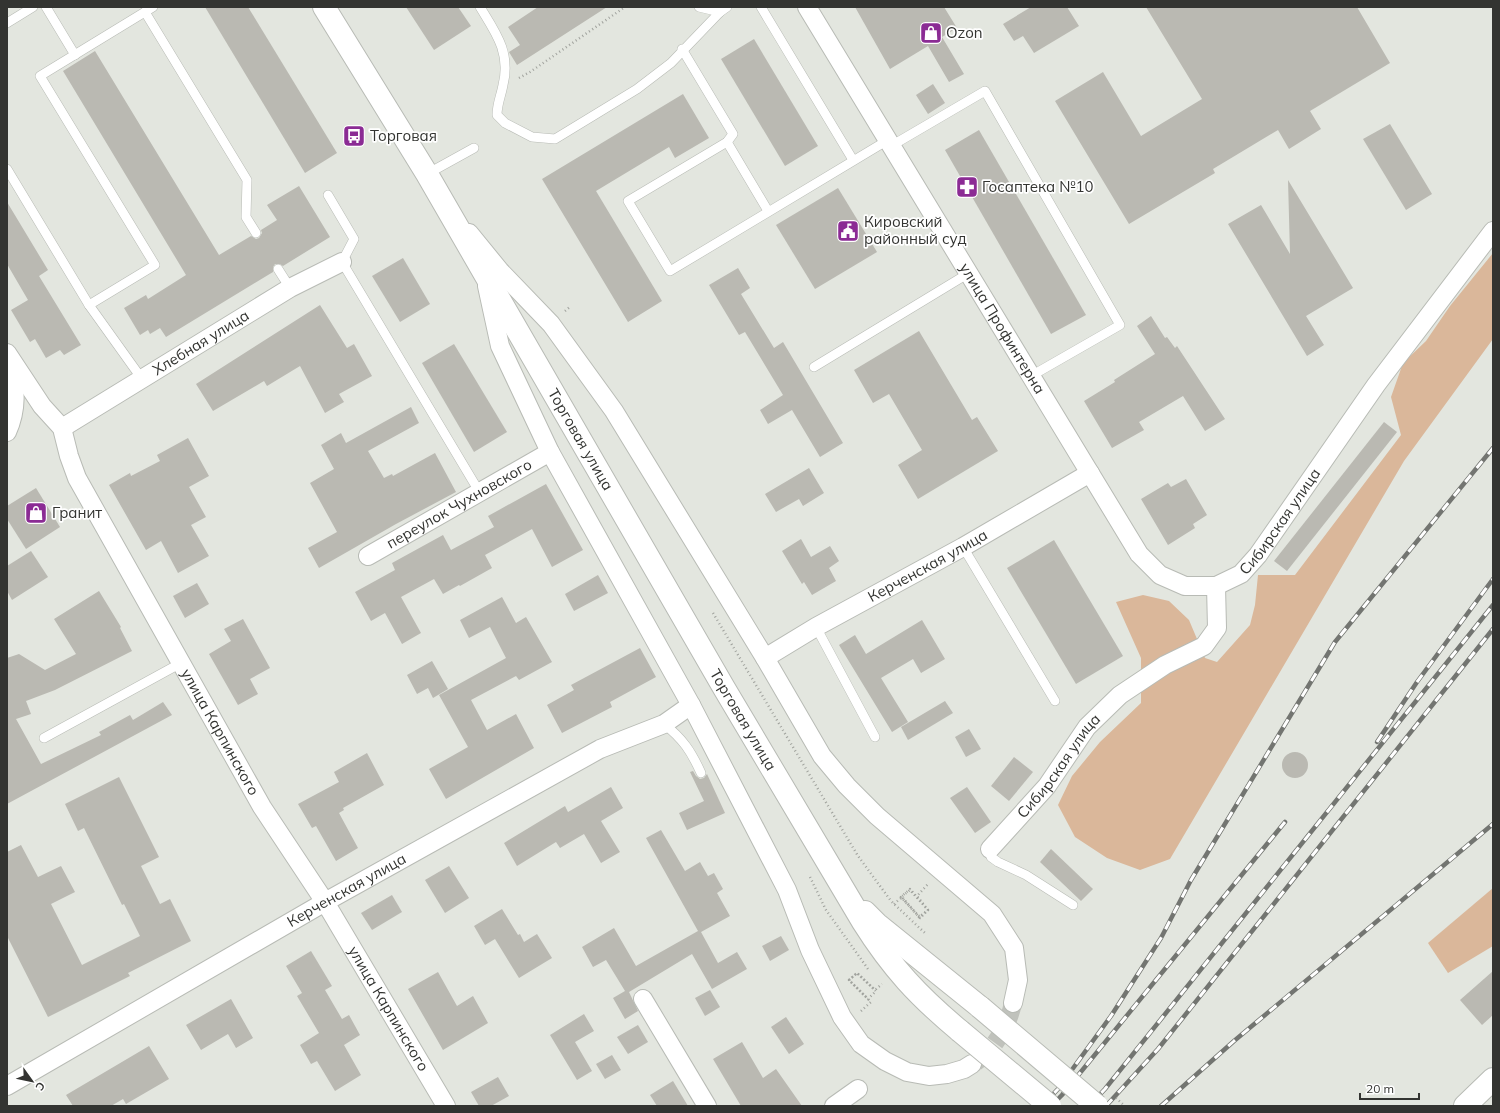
<svg xmlns="http://www.w3.org/2000/svg" width="1500" height="1113" font-family="Mulish,sans-serif">
<style>
.green{fill:#dab79a}
.building{fill:#bab9b2}
.lines{fill:none;stroke-linecap:round;stroke-linejoin:round}
.minor-tunnel{stroke:#c0c2bc;stroke-width:18;stroke-dasharray:18 9;stroke-linecap:butt}
.service-casing{stroke:#b8bbb5;stroke-width:10}
.minor-casing{stroke:#b8bbb5;stroke-width:20}
.tertiary-casing{stroke:#b8bbb5;stroke-width:24}
.primary-casing{stroke:#b8bbb5;stroke-width:24}
.path{stroke:#a1a39e;stroke-width:2.5;stroke-dasharray:1 3;stroke-linecap:butt}
.service{stroke:#fff;stroke-width:9}
.minor{stroke:#fff;stroke-width:18}
.tertiary{stroke:#fff;stroke-width:22}
.primary{stroke:#fff;stroke-width:22}
.rail-casing{stroke:#737571;stroke-width:4.5}
.rail{stroke:#fff;stroke-width:3;stroke-dasharray:9;stroke-linecap:butt}
.primary-bridge-casing{stroke:#b8bbb5;stroke-width:24;stroke-linecap:butt}
.path-bridge{stroke:#a1a39e;stroke-width:2.5;stroke-dasharray:1 3;stroke-linecap:butt}
.primary-bridge{stroke:#fff;stroke-width:22}
.labels{text-anchor:middle;stroke-width:3.5;stroke-linejoin:round;paint-order:stroke}
.poi-label{font-size:15px;fill:#333431;stroke:#fff;text-anchor:start}
.street-label{font-size:15px;fill:#333431;stroke:#fff}
</style>
<rect width="100%" height="100%" fill="#e3e6df"/>
<g class="green">
<polygon points="1493,253 1493,339 1404,461 1170,859 1140,870 1107,858 1075,837 1058,805 1072,776 1100,742 1141,703 1141,658 1116,602 1143,595 1169,601 1189,620 1205,658 1217,662 1250,625 1255,605 1258,575 1295,575 1401,435 1391,397 1403,363 1426,341 1450,306"/>
<polygon points="1493,888 1493,946 1448,973 1428,943"/>
</g>
<g class="building">
<polygon points="205,7 248,7 337,153 305,173"/>
<polygon points="406,7 458,7 471,26 434,50"/>
<polygon points="538,7 607,7 517,65 509,52 520,45 508,27"/>
<polygon points="855,7 944,7 957,28 942,37 964,74 949,82 928,46 890,69"/>
<polygon points="1031,7 1067,7 1079,26 1034,53 1023,36 1014,41 1003,24"/>
<polygon points="1146,7 1357,7 1390,63 1310,111 1321,129 1289,149 1278,130 1213,169 1215,173 1129,224 1055,101 1103,72 1141,136 1202,99"/>
<polygon points="754,39 818,146 785,166 721,59"/>
<polygon points="95,51 219,255 251,236 256,239 259,238 262,233 261,230 277,220 267,205 299,186 330,237 283,266 280,264 275,264 273,267 273,272 166,337 160,328 150,334 148,330 140,335 124,308 146,295 148,299 186,275 63,71"/>
<polygon points="933,84 945,103 928,114 916,95"/>
<polygon points="683,94 709,138 675,158 669,147 596,191 662,301 628,322 542,179"/>
<polygon points="1390,124 1432,194 1406,210 1363,139"/>
<polygon points="979,130 1086,315 1051,334 945,150"/>
<polygon points="1288,180 1353,288 1306,316 1324,345 1307,356 1228,224 1261,205 1290,254"/>
<polygon points="838,188 877,252 815,289 776,225"/>
<polygon points="7,202 48,270 39,276 81,345 64,355 60,350 46,358 35,339 30,342 11,310 28,300 7,264"/>
<polygon points="403,258 430,304 400,322 372,276"/>
<polygon points="738,268 750,288 741,294 774,348 783,342 843,443 820,457 792,410 768,424 760,410 783,395 745,332 739,335 709,285"/>
<polygon points="320,305 347,348 354,344 372,376 339,394 344,402 325,413 300,366 267,386 264,381 213,411 196,384"/>
<polygon points="1151,316 1165,338 1167,337 1175,348 1177,346 1225,419 1205,431 1183,396 1139,422 1144,430 1112,448 1084,401 1115,382 1114,380 1155,354 1137,326"/>
<polygon points="919,331 972,420 977,417 998,451 918,499 898,465 922,450 889,394 873,403 854,370"/>
<polygon points="454,344 507,432 474,452 422,363"/>
<polygon points="411,407 419,423 368,451 384,478 392,474 393,476 435,453 456,492 396,524 319,568 308,548 337,532 310,483 334,469 321,445 341,433 346,443"/>
<polygon points="1384,422 1397,432 1287,571 1274,561"/>
<polygon points="188,438 209,476 189,487 206,517 191,525 209,556 178,573 161,541 146,550 109,485 130,473 131,476 160,461 157,455"/>
<polygon points="809,468 824,493 803,506 799,499 776,512 765,494"/>
<polygon points="1186,479 1207,515 1193,524 1195,528 1168,545 1141,499 1168,483 1171,487"/>
<polygon points="546,484 583,550 552,567 532,529 485,555 492,568 460,586 459,585 443,594 434,579 401,597 421,633 402,644 385,613 371,621 355,592 395,570 392,563 443,535 451,550 494,527 488,516"/>
<polygon points="36,488 60,527 26,549 7,519 7,506"/>
<polygon points="801,539 811,557 830,546 839,561 829,568 836,581 812,595 804,582 802,584 782,551"/>
<polygon points="1054,540 1123,656 1076,684 1007,568"/>
<polygon points="31,551 48,577 12,600 7,591 7,566"/>
<polygon points="598,575 608,593 574,611 565,594"/>
<polygon points="197,583 209,604 185,618 173,596"/>
<polygon points="99,591 121,627 120,628 132,651 55,690 26,701 31,714 16,719 41,764 101,735 99,732 130,715 133,720 163,702 172,715 7,804 7,658 19,654 45,670 76,654 54,619"/>
<polygon points="502,597 516,623 526,617 552,662 519,680 516,676 471,700 487,730 516,714 534,748 446,799 429,769 468,747 439,695 506,658 490,627 469,638 460,620"/>
<polygon points="243,619 270,668 250,679 258,694 238,705 209,654 231,641 224,629"/>
<polygon points="922,620 945,659 921,673 913,659 881,678 908,722 892,732 839,645 855,635 866,654"/>
<polygon points="640,648 656,677 610,702 612,707 562,733 547,705 574,690 571,685"/>
<polygon points="432,661 448,689 433,698 428,688 417,694 407,675"/>
<polygon points="945,701 953,713 908,740 901,727"/>
<polygon points="969,729 981,749 966,757 955,737"/>
<circle cx="1295" cy="765" r="13"/>
<polygon points="367,753 384,785 343,808 344,810 339,813 358,848 336,861 316,826 312,828 298,804 339,782 334,772"/>
<polygon points="1014,757 1033,772 1009,801 991,786"/>
<polygon points="693,771 696,776 700,779 704,778 707,774 725,813 687,830 679,813 704,801 690,772"/>
<polygon points="119,777 159,857 141,866 160,904 170,899 191,941 128,973 130,976 48,1017 7,936 7,852 21,845 38,877 61,866 75,892 51,904 82,965 140,936 124,904 122,905 84,828 78,831 65,804"/>
<polygon points="611,787 623,808 601,821 620,852 601,863 584,834 560,848 556,842 517,866 504,843 565,806 568,812"/>
<polygon points="967,787 991,822 975,833 950,798"/>
<polygon points="661,830 685,871 700,862 708,876 714,873 723,889 717,893 730,916 701,932 718,963 737,952 747,969 712,989 692,954 629,992 638,1011 625,1019 613,998 625,991 606,960 593,967 582,947 614,928 636,966 698,931 646,838"/>
<polygon points="1051,849 1093,889 1081,901 1040,862"/>
<polygon points="449,866 469,898 445,913 425,880"/>
<polygon points="392,895 402,912 372,930 361,913"/>
<polygon points="502,909 518,935 520,934 524,942 537,934 552,958 519,978 495,939 485,945 474,926"/>
<polygon points="781,936 789,950 770,961 762,946"/>
<polygon points="311,951 332,986 325,990 342,1019 349,1015 360,1035 344,1045 361,1075 335,1091 317,1061 311,1064 300,1045 319,1033 297,996 302,993 286,966"/>
<polygon points="1493,971 1493,1015 1482,1025 1460,1000"/>
<polygon points="438,972 457,1006 473,996 488,1023 443,1050 408,989"/>
<polygon points="710,990 720,1007 705,1016 695,998"/>
<polygon points="231,999 253,1038 236,1048 228,1034 201,1050 186,1025"/>
<polygon points="584,1014 594,1031 575,1042 592,1071 577,1080 550,1035"/>
<polygon points="786,1017 804,1044 789,1054 771,1027"/>
<polygon points="638,1025 648,1042 628,1054 617,1037"/>
<polygon points="742,1042 763,1078 776,1069 802,1106 741,1106 713,1059"/>
<polygon points="149,1046 169,1079 126,1104 123,1099 111,1106 73,1106 66,1095"/>
<polygon points="612,1055 621,1070 605,1079 596,1064"/>
<polygon points="498,1077 509,1096 491,1106 479,1106 471,1092"/>
<polygon points="673,1081 688,1106 657,1106 650,1095"/>
</g>
<g class="lines">
<path class="minor-tunnel" d="M976,1062C994,1050 1009,1024 1013,1003"/>
<g class="service-casing">
<g id="service">
<polyline points="46,7 75,55"/>
<path d="M480,7C496,33 511,53 503,85C501,96 497,104 497,115L505,123L532,137L555,139L637,89L671,63L720,12"/>
<polyline points="699,7 720,12 727,7"/>
<polyline points="761,7 853,160"/>
<polyline points="145,12 247,180 246,217 256,233"/>
<polyline points="7,23 33,7"/>
<polyline points="682,49 733,134 727,142 628,201 670,271 888,140"/>
<polyline points="727,142 768,211"/>
<polyline points="891,146 985,91 1120,325 1031,376"/>
<polyline points="7,169 89,305 142,379"/>
<polyline points="427,174 474,148"/>
<polyline points="328,195 354,239 342,262 480,493"/>
<polyline points="278,269 290,288"/>
<polyline points="89,305 155,265 40,76 153,7"/>
<polyline points="814,367 969,273"/>
<polyline points="963,547 1055,701"/>
<polyline points="816,627 875,737"/>
<path d="M664,724C683,739 691,751 701,773"/>
<polyline points="44,738 181,663"/>
<polyline points="990,849 991,857 998,862 1026,875 1073,905"/>
</g>
</g>
<g class="minor-casing">
<g id="minor">
<path id="s1" d="M807,7L1139,554L1160,575L1185,586H1216L1241,574L1258,555L1376,385L1493,231"/>
<polyline points="469,233 500,271 551,324 614,411 765,658 822,756 847,786 877,816 992,914 1014,948 1018,980 1013,1003"/>
<polyline points="487,286 500,346 550,452 691,705 787,890 810,950 842,1017 861,1044 885,1061 907,1072 929,1076 947,1074 964,1069 972,1064"/>
<path id="s2" d="M7,353L42,406L62,428L69,456L77,478L262,807L325,902L446,1106"/>
<path id="s3" d="M62,428L290,288L342,262"/>
<path d="M7,432C18,408 15,389 11,364"/>
<path id="s4" d="M368,556L550,452"/>
<path id="s5" d="M765,658L816,627L963,547L1090,473"/>
<path id="s6" d="M990,849L1047,786L1087,727L1120,695L1165,665L1204,646L1217,628L1216,586"/>
<polyline points="643,999 707,1106"/>
<path id="s7" d="M7,1086L325,902L600,749L664,724L691,705"/>
<polyline points="834,1106 858,1089"/>
</g>
</g>
<g class="tertiary-casing">
<polyline id="tertiary" points="1465,1106 1493,1079"/>
</g>
<g class="primary-casing">
<g id="primary">
<path id="s8" d="M324,7L427,174L724,688L863,922C892,968 918,996 960,1031"/>
<polyline points="865,912 877,924 980,1007"/>
</g>
</g>
<g class="path">
<polyline points="519,78 530,72 625,7"/>
<polyline points="565,311 571,306"/>
<polyline points="713,613 858,856 891,901 926,934"/>
<polyline points="810,877 826,910 868,969"/>
<polyline points="894,904 902,897 919,917 928,910 910,890 901,897 920,917 928,910 910,889 901,897 920,918 928,910 917,896 929,883"/>
<polyline points="861,1011 871,1002 849,980 857,973 876,991 868,999 849,980 857,973 875,990 882,984"/>
</g>
<use href="#service" class="service"/>
<use href="#minor" class="minor"/>
<use href="#tertiary" class="tertiary"/>
<use href="#primary" class="primary"/>
<g class="rail-casing">
<g id="rail">
<polyline points="1377,742 1417,682 1493,579"/>
<polyline points="1042,1106 1058,1089 1111,1016 1161,938 1191,880 1335,642 1493,448"/>
<polyline points="1051,1106 1062,1095 1285,822"/>
<polyline points="1089,1106 1105,1089 1493,605"/>
<polyline points="1106,1106 1158,1049 1493,629"/>
<polyline points="1161,1106 1234,1041 1493,824"/>
</g>
</g>
<use href="#rail" class="rail"/>
<g class="primary-bridge-casing">
<g id="primary-bridge">
<polyline points="980,1007 1097,1106"/>
<polyline points="960,1031 1050,1106"/>
</g>
</g>
<polyline class="path-bridge" points="1116,1098 1125,1106"/>
<use href="#primary-bridge" class="primary-bridge"/>
</g>
<defs>
<g id="shop-square" transform="scale(1.15)"><rect x="-9" y="-9" width="18" height="18" rx="4" fill="#8b2b94" stroke="#fff"/><path d="M-5-2.5h2.3a2.7 3.5 0 0 1 5.4 0H5L5.5 6h-11ZM-1.5-2.5h3a1.5 2.3 0 0 0-3 0Z" fill="#fff"/></g>
<g id="bus-square" transform="scale(1.15)"><rect x="-9" y="-9" width="18" height="18" rx="4" fill="#8b2b94" stroke="#fff"/><path d="M-5-6H5V4H4V6H2V4H-2V6H-4V4H-5ZM-3.5-4V0h7V-4ZM-3.5 1.2v1.5H-2V1.2ZM2 1.2v1.5H3.5V1.2Z" fill="#fff"/></g>
<g id="pharmacy-square" transform="scale(1.15)"><rect x="-9" y="-9" width="18" height="18" rx="4" fill="#8b2b94" stroke="#fff"/><path d="M-2-6h4v4h4v4h-4v4h-4v-4h-4v-4h4Z" fill="#fff"/></g>
<g id="civic-square" transform="scale(1.15)"><rect x="-9" y="-9" width="18" height="18" rx="4" fill="#8b2b94" stroke="#fff"/><path d="M-.6-6.5H3V-4.5H.6V-3L4-1V1h2V6H-6V1h2V-1L-.6-3ZM-1.2 2.5V6h2.4V2.5Z" fill="#fff"/></g>
</defs>
<g fill-rule="evenodd">
<use href="#shop-square" x="931" y="33"/>
<use href="#bus-square" x="354" y="136"/>
<use href="#pharmacy-square" x="967" y="187"/>
<use href="#civic-square" x="848" y="231"/>
<use href="#shop-square" x="36" y="513"/>
</g>
<g class="labels">
<g class="poi-label">
<text x="946" y="38">Ozon</text>
<text x="370" y="141">Торговая</text>
<text x="982" y="192">Госаптека №10</text>
<text x="864" y="227">Кировский<tspan x="864" dy="17">районный суд</tspan></text>
<text x="52" y="518">Гранит</text>
</g>
<g class="street-label">
<text dy="5" stroke="none"><textPath href="#s1" startOffset="376">улица Профинтерна</textPath></text>
<text dy="5" stroke="none"><textPath href="#s3" startOffset="163">Хлебная улица</textPath></text>
<text dy="5" stroke="none"><textPath href="#s8" startOffset="503">Торговая улица</textPath></text>
<text dy="5" stroke="none"><textPath href="#s4" startOffset="105">переулок Чухновского</textPath></text>
<text dy="5" stroke="none"><textPath href="#s1" startOffset="821">Сибирская улица</textPath></text>
<text dy="5" stroke="none"><textPath href="#s5" startOffset="187">Керченская улица</textPath></text>
<text dy="5" stroke="none"><textPath href="#s8" startOffset="827">Торговая улица</textPath></text>
<text dy="5" stroke="none"><textPath href="#s2" startOffset="437">улица Карпинского</textPath></text>
<text dy="5" stroke="none"><textPath href="#s6" startOffset="108">Сибирская улица</textPath></text>
<text dy="5" stroke="none"><textPath href="#s7" startOffset="392">Керченская улица</textPath></text>
<text dy="5" stroke="none"><textPath href="#s2" startOffset="761">улица Карпинского</textPath></text>
</g>
</g>
<rect width="1500" height="1113" fill="none" stroke="#333431" stroke-width="16"/>
<g transform="translate(32 1081) rotate(123)" stroke="#ffffff" stroke-width="3" paint-order="stroke">
<path d="M0-3L7 15L0 10L-7 15Z" fill="#333431"/>
<text y="-6" font-size="11" font-weight="bold" text-anchor="middle" fill="#333431">С</text>
</g>
<path d="M1360 1093v6h59v-6" fill="none" stroke="#333431" stroke-width="2"/>
<text x="1366" y="1093" font-size="12" fill="#333431" stroke="#ffffff" stroke-width="3" paint-order="stroke">20 m</text>
</svg>
